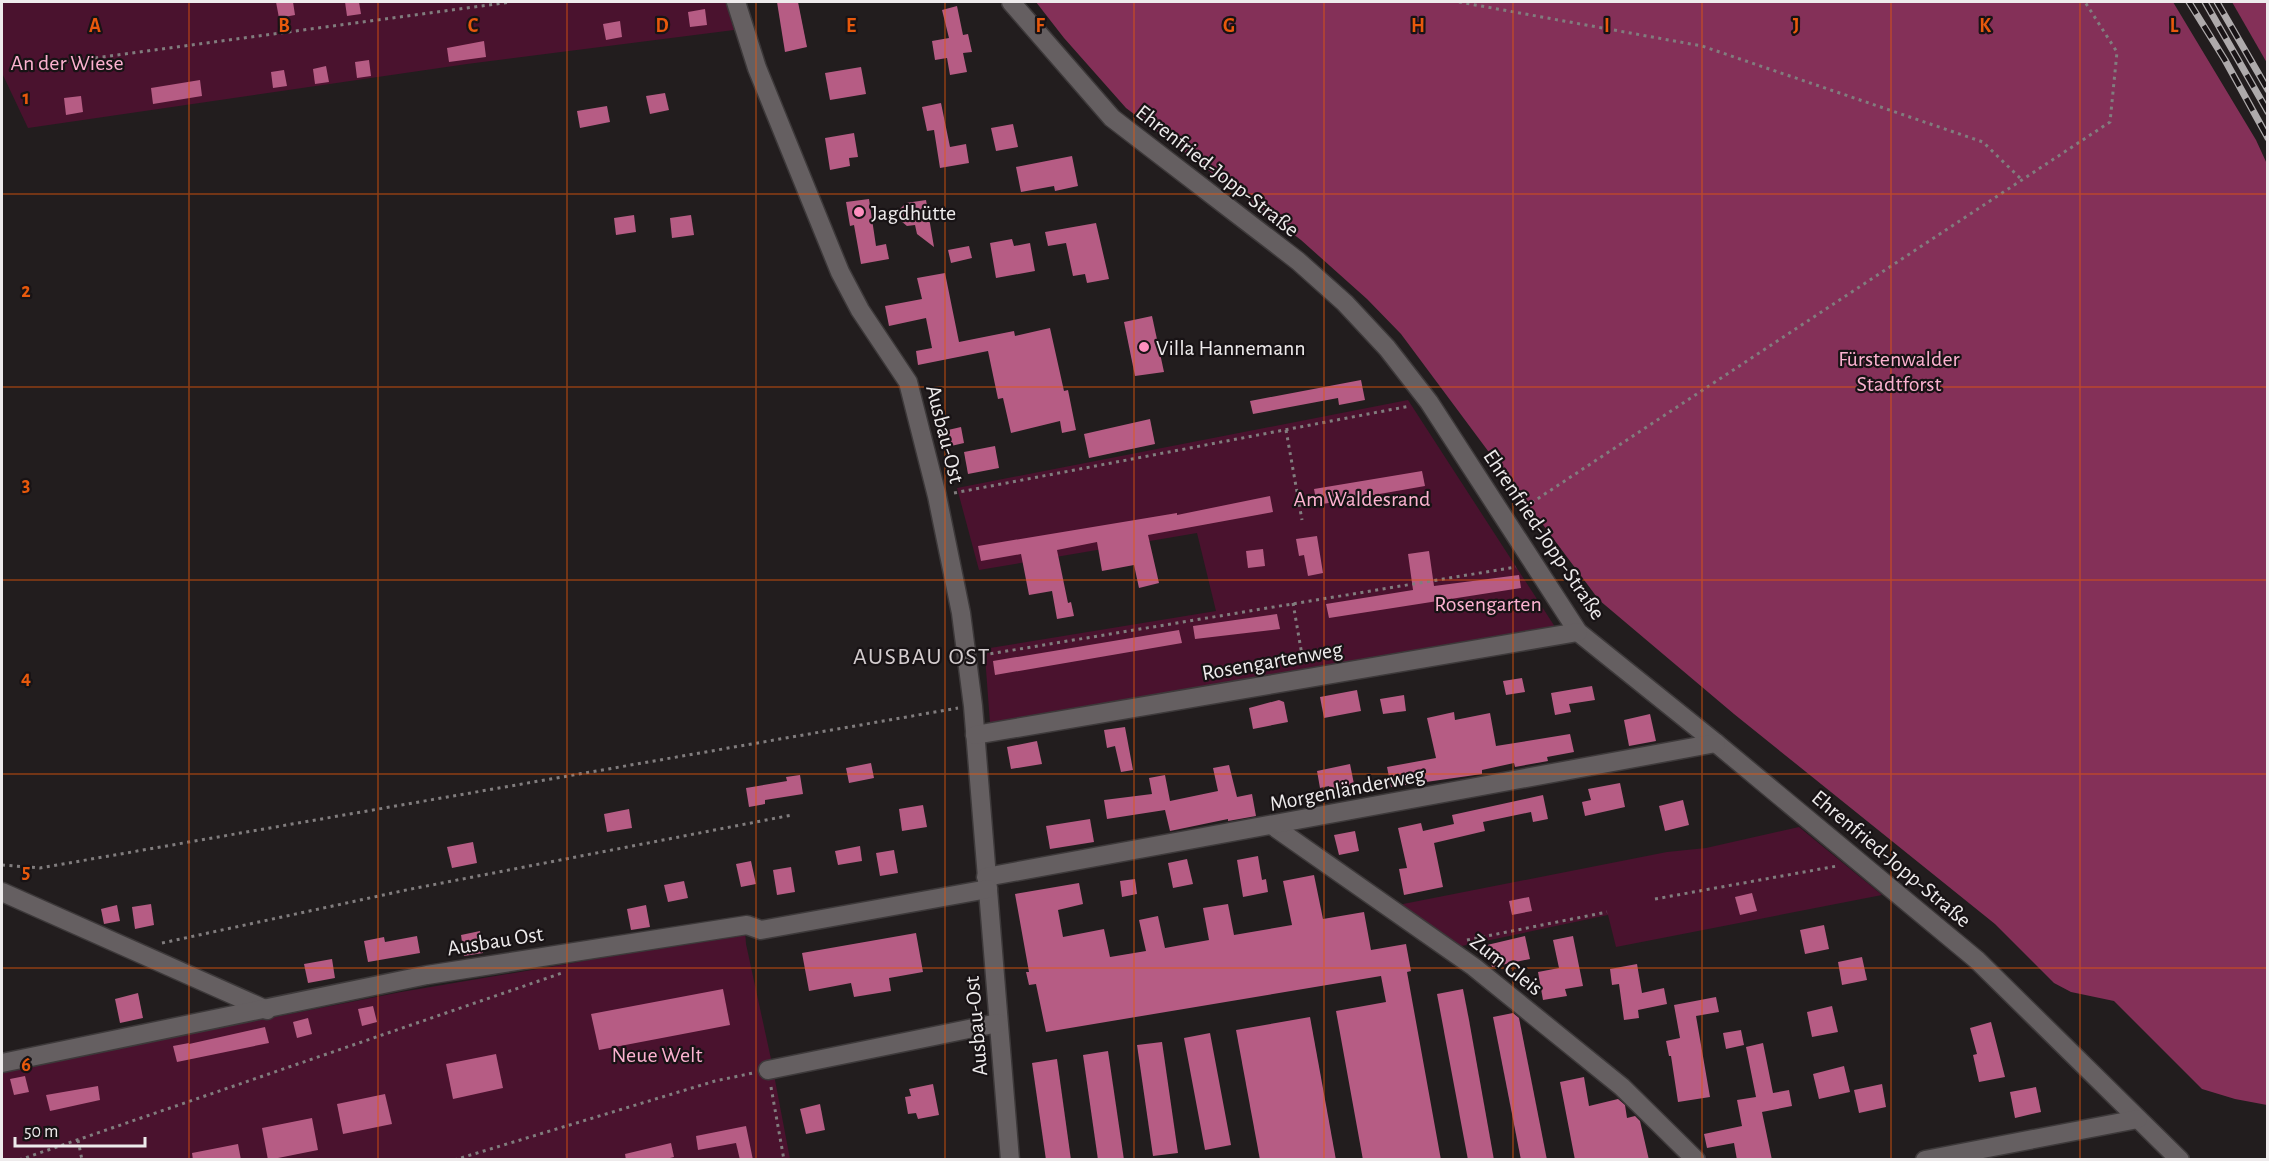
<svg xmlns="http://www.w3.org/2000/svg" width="2269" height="1161" font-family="'Alegreya Sans',sans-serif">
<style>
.green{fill:#4a122e}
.forest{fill:#843058}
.building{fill:#b65c84}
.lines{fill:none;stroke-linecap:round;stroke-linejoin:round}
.minor-casing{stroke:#3d393a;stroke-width:21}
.path{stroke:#817d7e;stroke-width:3;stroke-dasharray:3 4.5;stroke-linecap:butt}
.minor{stroke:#655f61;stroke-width:18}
.rail-casing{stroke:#aeaaab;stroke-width:7}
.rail{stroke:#181315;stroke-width:4.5;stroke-dasharray:14;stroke-linecap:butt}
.grid{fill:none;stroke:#e8590c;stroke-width:1.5;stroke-opacity:0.55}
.poi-dot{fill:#fd8ebe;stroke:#181315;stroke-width:2}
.labels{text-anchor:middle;stroke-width:4.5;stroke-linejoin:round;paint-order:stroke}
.park-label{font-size:22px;fill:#fcb2d0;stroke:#181315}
.street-label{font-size:22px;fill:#eeebec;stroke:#181315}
.poi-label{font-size:22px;fill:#eeebec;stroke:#181315;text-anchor:start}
.neighbourhood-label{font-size:24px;letter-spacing:1.5px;fill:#d3ccce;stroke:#181315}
.grid-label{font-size:20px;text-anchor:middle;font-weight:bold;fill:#e8590c;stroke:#181315;stroke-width:4.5;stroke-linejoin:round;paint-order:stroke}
</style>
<rect width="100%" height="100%" fill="#221d1e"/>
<g class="green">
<polygon points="2,2 726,2 734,30 467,64 28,128 2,73"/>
<polygon points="1408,400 1557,630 990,723 985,656 990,648 1216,611 1197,533 979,570 957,488"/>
<polygon points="1799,827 1882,895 1616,947 1608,915 1457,947 1398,905 1667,852 1706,848"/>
<polygon points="745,930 746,944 771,1059 790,1159 2,1160 2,1071 401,992 573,963"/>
</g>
<g class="forest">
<polygon points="1036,2 2173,2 2256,140 2267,164 2267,1105 2235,1099 2202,1089 2114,1001 2071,992 2054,983 1995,924 1734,714 1599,600 1401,334 1367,299 1301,240 1126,108 1064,38"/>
<polygon points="2232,2 2267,2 2267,63"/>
</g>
<g class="building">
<polygon points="276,2 293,2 295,15 279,18"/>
<polygon points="345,2 359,2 361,14 347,16"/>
<polygon points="777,2 798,2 807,47 785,52"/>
<polygon points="957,6 963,35 968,34 972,52 963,53 967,72 950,75 947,58 935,60 932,41 949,38 942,10"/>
<polygon points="705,9 707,25 690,27 688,12"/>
<polygon points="620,21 622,37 606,40 603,24"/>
<polygon points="484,41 486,57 449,62 447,48"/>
<polygon points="369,60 371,76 357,78 355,62"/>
<polygon points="326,66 329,82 315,84 313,69"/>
<polygon points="861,67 866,94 830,100 825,73"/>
<polygon points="284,70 287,86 273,88 271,72"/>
<polygon points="200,80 202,96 153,104 151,88"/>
<polygon points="665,93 669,110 650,114 646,96"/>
<polygon points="81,96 83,112 66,115 64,98"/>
<polygon points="941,103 950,147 966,144 969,163 940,168 934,130 927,131 922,107"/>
<polygon points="607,106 610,122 580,128 577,111"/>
<polygon points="1013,124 1018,147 996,151 991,128"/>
<polygon points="854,133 858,157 849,158 850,166 830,170 825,138"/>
<polygon points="1072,156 1078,186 1055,191 1054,186 1021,192 1016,167"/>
<polygon points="869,199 876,246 886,244 889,259 861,264 854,225 850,226 846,202"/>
<polygon points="926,200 934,247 917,234 915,225 907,226 901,221 899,210 906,203"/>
<polygon points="634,215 636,232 616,235 614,218"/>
<polygon points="691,215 694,235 672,238 670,218"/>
<polygon points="1096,223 1109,279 1087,283 1085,274 1073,276 1066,243 1048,246 1045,232"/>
<polygon points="1012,239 1014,246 1030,243 1035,271 996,278 990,243"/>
<polygon points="969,246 972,258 951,263 948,250"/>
<polygon points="945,273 959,342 1014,331 1015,336 1050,328 1064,391 1068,390 1076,430 1062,433 1060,421 1011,433 1003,398 998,399 988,351 918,365 916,351 932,348 926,318 889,326 885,306 922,299 917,278"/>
<polygon points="1152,316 1164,372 1135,376 1124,322"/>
<polygon points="1361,380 1365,400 1339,405 1338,398 1253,414 1250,401"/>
<polygon points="1150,419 1155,444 1089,458 1084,434"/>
<polygon points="961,427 964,443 951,446 948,430"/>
<polygon points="995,446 999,468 968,474 964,452"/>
<polygon points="1422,471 1425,486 1317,505 1314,489"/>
<polygon points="1270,496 1273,512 1148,535 1159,583 1139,588 1134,565 1102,571 1097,542 1057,550 1068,603 1071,602 1074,616 1057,619 1052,591 1029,595 1021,554 981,561 978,546 1147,518 1177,513 1177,515"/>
<polygon points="1317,536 1323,573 1308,576 1304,555 1299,556 1296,539"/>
<polygon points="1263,549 1265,566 1248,568 1246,551"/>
<polygon points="1429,551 1434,586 1519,575 1521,588 1329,618 1326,604 1413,590 1408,554"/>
<polygon points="1277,614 1280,629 1195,639 1193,626"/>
<polygon points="1179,630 1182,643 995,675 993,661"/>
<polygon points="1522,678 1525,692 1506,695 1503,681"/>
<polygon points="1592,686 1595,700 1569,704 1571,712 1555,715 1551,693"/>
<polygon points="1357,690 1361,711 1324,718 1320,697"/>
<polygon points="1404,695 1406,711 1383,714 1380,699"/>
<polygon points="1279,700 1284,702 1288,722 1253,729 1249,708"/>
<polygon points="1454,712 1455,720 1490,713 1496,746 1570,734 1574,752 1547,757 1548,761 1515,767 1514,763 1482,770 1482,774 1391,787 1387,767 1436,758 1427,718"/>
<polygon points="1650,714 1656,741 1629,746 1624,720"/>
<polygon points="1125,727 1133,770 1121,772 1115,746 1107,748 1104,730"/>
<polygon points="1037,741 1042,764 1011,769 1007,747"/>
<polygon points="871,763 874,778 849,783 846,768"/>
<polygon points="1350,764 1356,794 1332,799 1329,786 1320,788 1317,771"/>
<polygon points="1229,765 1237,797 1252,794 1256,816 1228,821 1228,819 1170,831 1165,810 1107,819 1104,800 1152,794 1149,778 1165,775 1170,801 1218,791 1213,768"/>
<polygon points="800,775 803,794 765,800 765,804 749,807 746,788 787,781 786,777"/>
<polygon points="1620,783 1625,807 1585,816 1582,802 1591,800 1588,789"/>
<polygon points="1543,795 1548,819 1533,822 1531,812 1483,822 1485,831 1434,843 1443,887 1404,895 1399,869 1407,868 1398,828 1421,823 1423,831 1454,824 1452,815"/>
<polygon points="1683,800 1689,825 1665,831 1659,806"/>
<polygon points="923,805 927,827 902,831 899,809"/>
<polygon points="629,809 632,828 607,832 604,814"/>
<polygon points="1090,819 1094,842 1050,849 1046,826"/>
<polygon points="1355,831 1359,851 1339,855 1334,835"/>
<polygon points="473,842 477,863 452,868 447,847"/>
<polygon points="860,846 862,861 838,865 835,851"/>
<polygon points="894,850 898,873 880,876 876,853"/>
<polygon points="1258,856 1262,880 1266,879 1268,892 1243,897 1237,860"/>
<polygon points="1187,859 1193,884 1173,888 1168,863"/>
<polygon points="751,861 756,884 741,887 736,864"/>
<polygon points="791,867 795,892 777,895 773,870"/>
<polygon points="1314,875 1323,919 1364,912 1371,950 1406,944 1411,971 1407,972 1441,1160 1363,1160 1336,1011 1386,1002 1381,976 1046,1032 1036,984 1029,985 1026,972 1029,972 1015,894 1079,883 1083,904 1058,910 1063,937 1104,929 1110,957 1146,951 1139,920 1158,916 1165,948 1209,940 1203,908 1228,904 1234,935 1292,925 1283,881"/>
<polygon points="1135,879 1137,894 1122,897 1120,881"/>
<polygon points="684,881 688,898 668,902 664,885"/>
<polygon points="1752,893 1757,911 1740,915 1735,897"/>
<polygon points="1529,897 1532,911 1512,915 1509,901"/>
<polygon points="151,904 154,925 135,929 132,907"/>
<polygon points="117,905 120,921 104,924 101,909"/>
<polygon points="646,905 650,927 631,930 627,909"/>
<polygon points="1824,925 1829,949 1805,954 1800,930"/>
<polygon points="480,931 483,953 464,956 461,935"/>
<polygon points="916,933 923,972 889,978 891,991 854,997 851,983 809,991 802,953"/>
<polygon points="417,936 420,953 368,962 364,941 384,937 385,942"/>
<polygon points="1525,936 1530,959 1492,967 1487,945"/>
<polygon points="1573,936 1583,986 1565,989 1567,996 1543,1000 1538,972 1559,968 1553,940"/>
<polygon points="1862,957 1867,980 1842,985 1838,962"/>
<polygon points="332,959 335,978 308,983 304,964"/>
<polygon points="1637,964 1642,993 1664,988 1667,1004 1638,1010 1639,1018 1624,1020 1619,984 1612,985 1610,969"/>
<polygon points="723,989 730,1025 599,1050 591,1014"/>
<polygon points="1463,989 1469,1020 1494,1160 1468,1160 1437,994"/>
<polygon points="138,993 143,1018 120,1023 115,999"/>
<polygon points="1716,997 1719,1012 1696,1016 1710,1097 1678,1102 1671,1056 1669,1056 1666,1041 1680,1038 1674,1005"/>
<polygon points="373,1006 377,1022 362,1026 358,1009"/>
<polygon points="1832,1006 1838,1032 1812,1037 1807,1012"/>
<polygon points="1513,1013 1519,1018 1547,1160 1521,1160 1493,1017"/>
<polygon points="1310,1017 1336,1160 1260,1160 1236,1030"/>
<polygon points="308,1018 312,1034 297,1038 293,1022"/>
<polygon points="1991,1022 2005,1077 1979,1082 1973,1055 1977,1054 1970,1028"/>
<polygon points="265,1027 269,1043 177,1062 173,1046 189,1043 189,1044"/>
<polygon points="1741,1030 1744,1045 1726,1049 1723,1033"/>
<polygon points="1210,1033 1231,1145 1205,1150 1184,1038"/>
<polygon points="1162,1042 1178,1153 1153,1156 1137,1045"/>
<polygon points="1763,1043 1773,1093 1789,1090 1792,1106 1762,1112 1772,1160 1737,1160 1734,1143 1707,1148 1704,1134 1742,1126 1737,1100 1756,1097 1746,1047"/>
<polygon points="1108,1051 1124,1160 1098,1160 1083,1055"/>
<polygon points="496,1054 503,1088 453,1099 446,1064"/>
<polygon points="1057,1059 1071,1160 1046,1160 1032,1063"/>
<polygon points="1844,1066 1850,1092 1819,1099 1813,1074"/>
<polygon points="25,1076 29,1092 14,1095 10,1079"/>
<polygon points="1584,1077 1589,1106 1618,1099 1625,1105 1627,1118 1635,1116 1640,1121 1649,1160 1575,1160 1560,1082"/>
<polygon points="933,1084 939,1115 918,1119 916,1113 908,1114 905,1097 911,1096 909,1089"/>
<polygon points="1882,1084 1886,1107 1859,1113 1854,1090"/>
<polygon points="98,1086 100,1100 50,1111 46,1095"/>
<polygon points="2036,1087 2041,1112 2015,1118 2010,1092"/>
<polygon points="385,1094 392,1124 343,1134 337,1104"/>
<polygon points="820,1104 825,1130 806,1134 800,1109"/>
<polygon points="312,1118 318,1150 268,1160 262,1128"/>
<polygon points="746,1126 753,1160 740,1160 736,1143 698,1150 696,1136"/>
<polygon points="671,1143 674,1157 662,1160 626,1160 625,1154"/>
<polygon points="238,1144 241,1160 193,1160 192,1153"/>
</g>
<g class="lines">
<g class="minor-casing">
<g id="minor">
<polyline points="736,2 757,68 840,272 860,310 908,382 937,496 961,613 973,706 1010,1160"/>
<polyline points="1011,2 1112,118 1298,261 1345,303 1387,348 1429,402 1578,632 1716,743 1977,960 2180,1160"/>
<polyline points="975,735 1578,632"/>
<polyline points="1273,826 1474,967 1622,1087 1696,1160"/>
<polyline points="986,877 1716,743"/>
<polyline points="2,892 267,1010"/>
<polyline points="2,1063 427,975 747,925 761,930 988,889"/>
<polyline points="768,1070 998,1023"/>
<polyline points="1925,1160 2138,1119"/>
</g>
</g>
<g class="path">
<polyline points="1459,2 1702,46 1983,142 2022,180"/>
<polyline points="58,63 511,2"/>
<polyline points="1286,430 1302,520"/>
<polyline points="954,493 1410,406"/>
<polyline points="1519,511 2110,122 2117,52 2085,2"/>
<polyline points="1293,603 1303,661"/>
<polyline points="983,655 1516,567"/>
<polyline points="2,865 40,868 958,708"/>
<polyline points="1655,899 1837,866"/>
<polyline points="1467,940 1607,912"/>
<polyline points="162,943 411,889 792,815"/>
<polyline points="771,1087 784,1160"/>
<polyline points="78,1140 82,1160"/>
<polyline points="19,1160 562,973"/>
<polyline points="454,1160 715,1081 753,1073"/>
</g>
<use href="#minor" class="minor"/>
<g class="rail-casing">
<g id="rail">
<polyline points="2189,2 2225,60 2268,138"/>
<polyline points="2205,2 2268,112"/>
<polyline points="2217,2 2268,90"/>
</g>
</g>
<use href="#rail" class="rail"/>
</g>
<path class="grid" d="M189,2V1160M378,2V1160M567,2V1160M756,2V1160M945,2V1160M1134,2V1160M1324,2V1160M1513,2V1160M1702,2V1160M1891,2V1160M2080,2V1160M2,194H2268M2,387H2268M2,580H2268M2,774H2268M2,968H2268"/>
<g class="poi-dot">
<circle cx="859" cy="212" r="6"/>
<circle cx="1144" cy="347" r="6"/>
</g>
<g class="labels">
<g class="park-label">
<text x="67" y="70">An der Wiese</text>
<text x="1899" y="366">Fürstenwalder<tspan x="1899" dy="25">Stadtforst</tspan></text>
<text x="1362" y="506">Am Waldesrand</text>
<text x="1488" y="611">Rosengarten</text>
<text x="657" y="1062">Neue Welt</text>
</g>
<g class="street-label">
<text transform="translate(1218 170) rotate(38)" y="8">Ehrenfried-Jopp-Straße</text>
<text transform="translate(946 434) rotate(76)" y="8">Ausbau-Ost</text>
<text transform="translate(1545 534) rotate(56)" y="8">Ehrenfried-Jopp-Straße</text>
<text transform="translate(1272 660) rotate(-10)" y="8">Rosengartenweg</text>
<text transform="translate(1347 788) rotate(-11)" y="8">Morgenländerweg</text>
<text transform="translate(1892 858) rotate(40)" y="8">Ehrenfried-Jopp-Straße</text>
<text transform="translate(495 940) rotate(-9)" y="8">Ausbau Ost</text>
<text transform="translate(1507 964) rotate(38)" y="8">Zum Gleis</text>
<text transform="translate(975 1026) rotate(-95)" y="8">Ausbau-Ost</text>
</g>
<g class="poi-label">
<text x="871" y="220">Jagdhütte</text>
<text x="1156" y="355">Villa Hannemann</text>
</g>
<g class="neighbourhood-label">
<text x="922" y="664">AUSBAU OST</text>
</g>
</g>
<g class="grid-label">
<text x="95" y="32">A</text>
<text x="284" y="32">B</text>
<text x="473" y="32">C</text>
<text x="662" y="32">D</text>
<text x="851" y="32">E</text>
<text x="1040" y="32">F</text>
<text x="1229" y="32">G</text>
<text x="1418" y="32">H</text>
<text x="1607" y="32">I</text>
<text x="1796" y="32">J</text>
<text x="1985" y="32">K</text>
<text x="2174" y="32">L</text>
<text x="26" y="104">1</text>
<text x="26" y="297">2</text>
<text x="26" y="491">3</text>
<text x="26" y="684">4</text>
<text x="26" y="878">5</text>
<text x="26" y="1071">6</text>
</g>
<rect width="2269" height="1161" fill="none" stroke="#eeebec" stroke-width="6"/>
<path d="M15 1137v9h130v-9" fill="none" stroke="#eeebec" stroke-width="3"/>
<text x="24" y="1137" font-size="18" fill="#eeebec" stroke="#181315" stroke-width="4.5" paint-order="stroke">50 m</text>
</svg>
